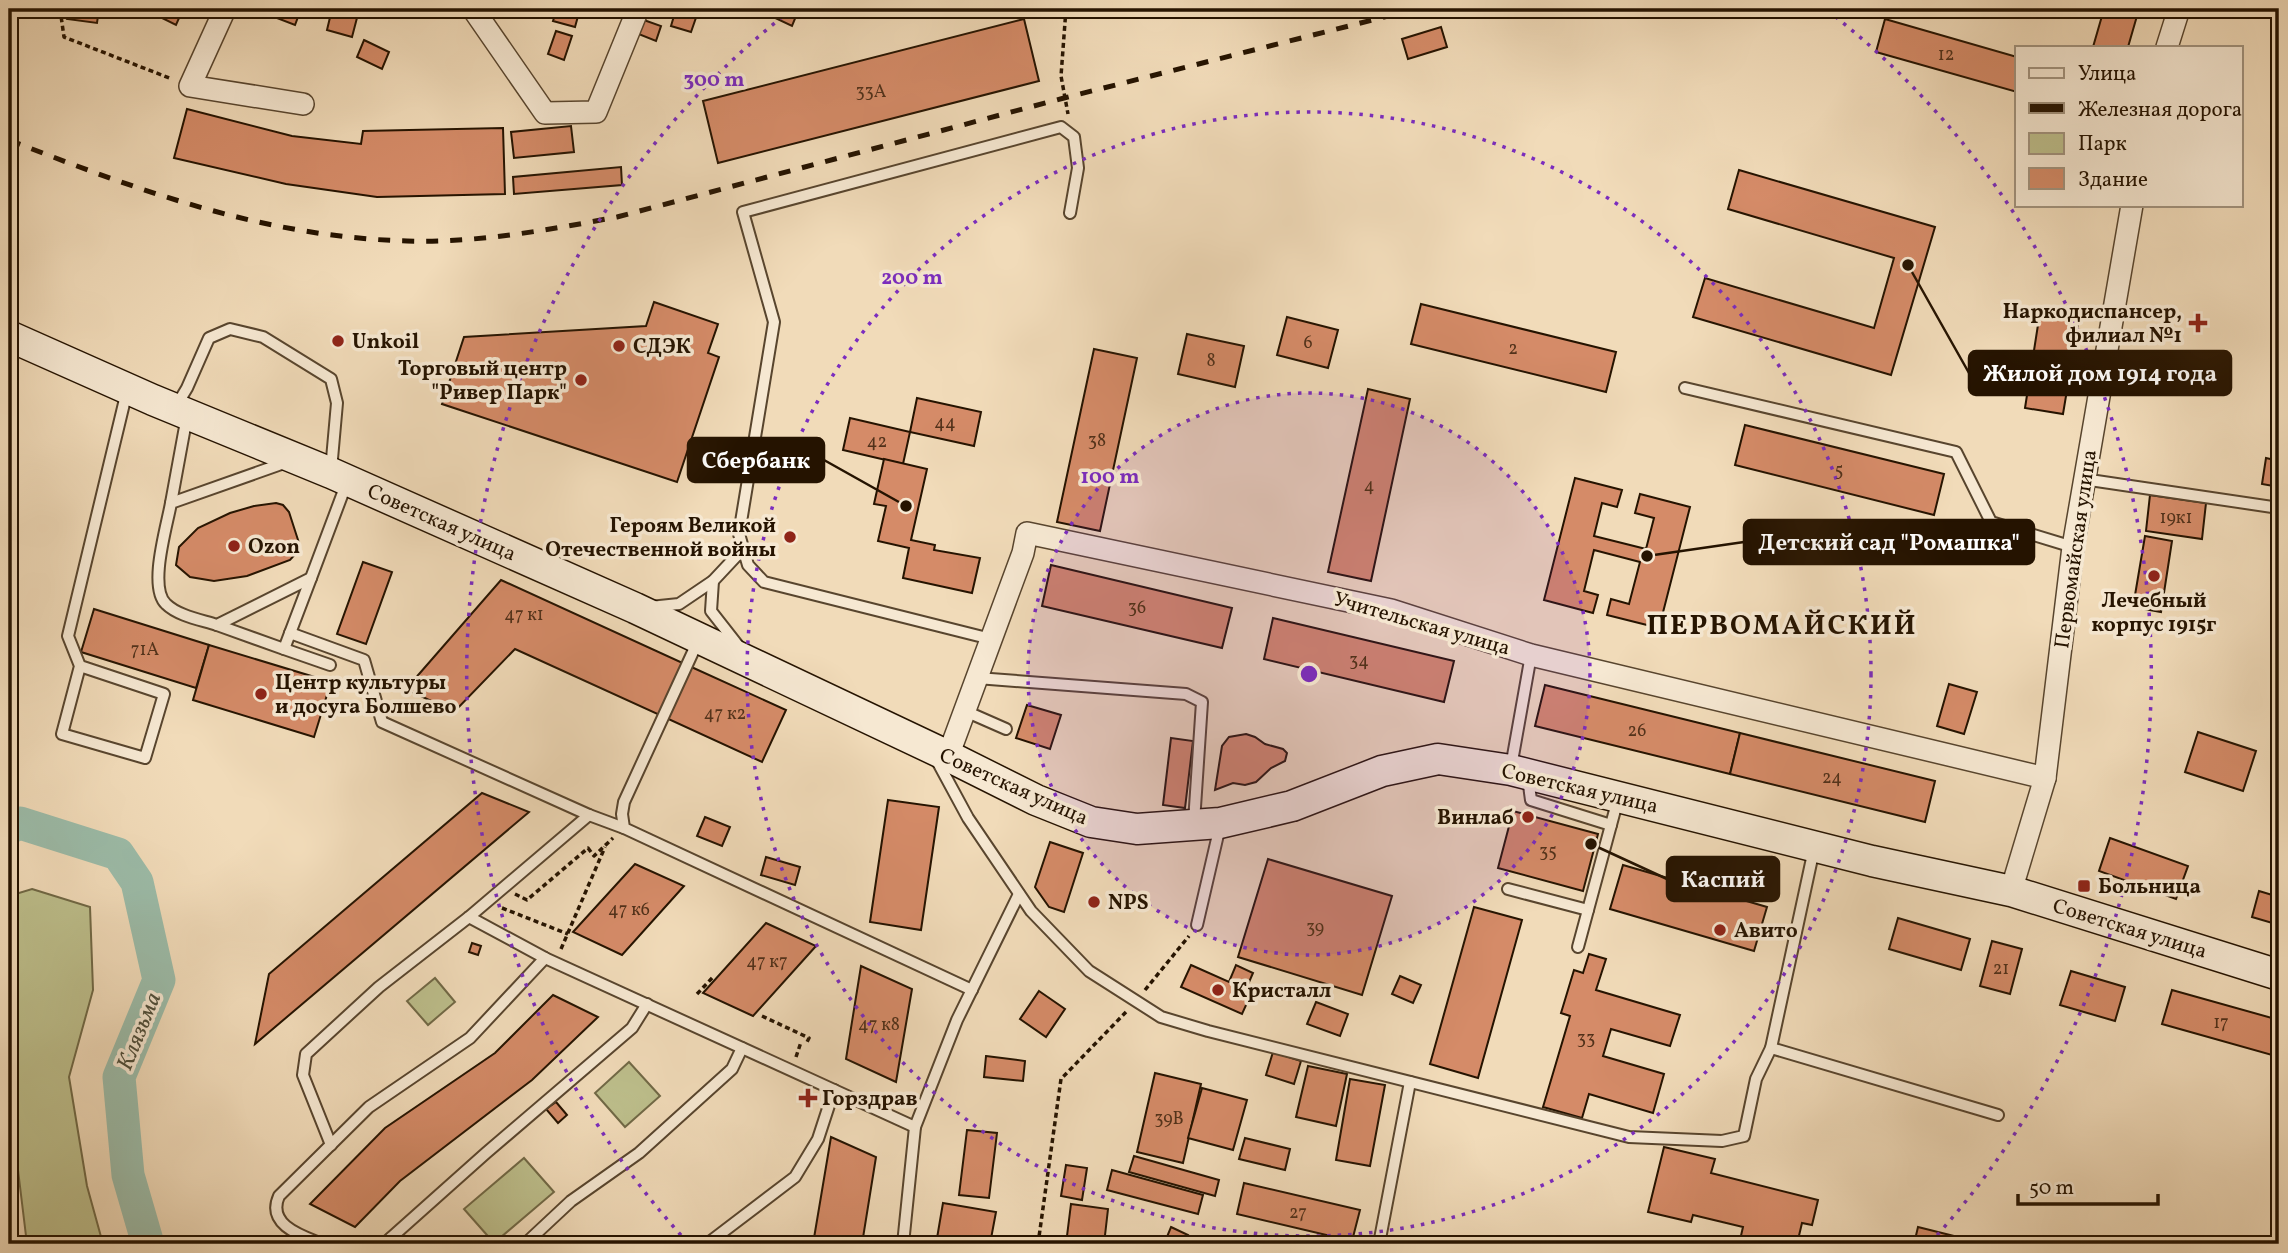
<svg xmlns="http://www.w3.org/2000/svg" width="2288" height="1253" font-family="Vollkorn,serif">
<style>
.green{fill:#bdbf8c;stroke:#716946;stroke-width:2}
.lines{fill:none;stroke-linecap:round;stroke-linejoin:round}
.river{stroke:#9cbca9;stroke-width:33}
.building{fill:#d58b68;stroke:#251300;stroke-width:2}
.service-casing{stroke:#58452e;stroke-width:14}
.minor-casing{stroke:#58452e;stroke-width:24}
.secondary-casing{stroke:#251300;stroke-width:33}
.path{stroke:#251300;stroke-width:3.5;stroke-dasharray:5 3.5;stroke-linecap:butt}
.service{stroke:#f6e8d2;stroke-width:10}
.minor{stroke:#f6e8d2;stroke-width:21}
.secondary{stroke:#f6e8d2;stroke-width:30}
.rail{stroke:#251300;stroke-width:5;stroke-dasharray:12 12;stroke-linecap:butt}
.ring{fill:none;stroke:#7b2cbf;stroke-width:3.5;stroke-dasharray:3.5 7}
.poi-dot{fill:#8f2418;stroke:#f6e8d2;stroke-width:2.5}
.labels{text-anchor:middle;stroke-width:7;stroke-linejoin:round;paint-order:stroke}
.number-label{font-size:18px;fill:#51311a}
.poi-label{font-size:21px;font-weight:bold;fill:#251300;stroke:#f6e8d2;text-anchor:start}
.street-label{font-size:21px;fill:#251300;stroke:#f6e8d2}
.water-label{font-size:23px;font-style:italic;fill:#4f4e3b;stroke:#f6e8d2}
.district-label{font-size:28px;font-weight:bold;letter-spacing:2px;fill:#251300;stroke:#f6e8d2}
.centre{fill:#7b2cbf;stroke:#f6e8d2;stroke-width:3.5}
.ring-label{font-size:21px;text-anchor:middle;font-weight:bold;fill:#7b2cbf;stroke:#f6e8d2;stroke-width:7;stroke-linejoin:round;paint-order:stroke}
.leader{fill:none;stroke:#251300;stroke-width:2.5}
.callout-dot{fill:#251300;stroke:#f6e8d2;stroke-width:2.5}
.callout{fill:#251300;stroke:#251300;stroke-width:2.5}
.callout-label{font-size:23px;text-anchor:middle;font-weight:bold;fill:#fff}
</style>
<rect width="100%" height="100%" fill="#f1dbb9"/>
<filter id="stains"><feTurbulence type="fractalNoise" baseFrequency=".00286" numOctaves="4"/><feColorMatrix values="0 0 0 0 .2 0 0 0 0 .09 0 0 0 0 .02 0 0 0 .5 -.17"/></filter>
<radialGradient id="worn" r=".72"><stop offset=".6" stop-color="#630" stop-opacity="0"/><stop offset="1" stop-color="#630" stop-opacity=".3"/></radialGradient>
<g class="green">
<polygon points="32,889 90,907 93,990 69,1077 87,1186 103,1244 27,1244 17,1162 9,1154 9,896"/>
<polygon points="435,978 455,1002 428,1025 407,1001"/>
<polygon points="629,1062 660,1096 625,1127 595,1093"/>
<polygon points="524,1158 554,1192 494,1243 464,1209"/>
</g>
<g class="lines">
<polyline class="river" points="9,828 20,823 118,854 137,882 159,980 119,1077 128,1175 148,1244"/>
</g>
<g class="building">
<polygon points="69,9 99,9 97,23 67,19"/>
<polygon points="161,9 183,9 176,25 158,16"/>
<polygon points="272,9 301,9 295,25 269,15"/>
<polygon points="332,9 358,14 352,37 327,30"/>
<polygon points="557,9 580,9 575,27 553,21"/>
<polygon points="676,9 699,9 691,32 671,26"/>
<polygon points="774,9 799,9 792,26 771,16"/>
<polygon points="2104,9 2139,9 2128,47 2093,47"/>
<polygon points="641,19 661,26 656,41 636,33"/>
<polygon points="1024,19 1039,81 718,163 703,101"/>
<polygon points="1885,19 2017,57 2017,92 1876,52"/>
<polygon points="1441,27 1447,47 1408,59 1402,39"/>
<polygon points="556,31 572,36 564,60 548,54"/>
<polygon points="364,40 389,52 382,69 357,57"/>
<polygon points="187,109 292,136 361,144 363,131 503,128 505,194 377,197 286,184 174,158"/>
<polygon points="571,126 574,152 514,158 511,132"/>
<polygon points="621,167 622,185 514,194 513,177"/>
<polygon points="1739,170 1935,227 1891,375 1693,317 1705,278 1874,328 1894,258 1728,209"/>
<polygon points="654,302 718,324 708,353 719,357 677,482 442,404 464,337 646,326"/>
<polygon points="1421,304 1616,352 1606,392 1411,344"/>
<polygon points="2040,312 2079,318 2063,414 2025,408"/>
<polygon points="1287,317 1338,330 1328,368 1277,355"/>
<polygon points="1187,334 1244,346 1235,387 1178,374"/>
<polygon points="1094,349 1137,358 1100,531 1057,522"/>
<polygon points="1368,389 1410,399 1371,581 1328,572"/>
<polygon points="917,398 981,412 974,446 910,432"/>
<polygon points="850,418 910,432 903,464 843,450"/>
<polygon points="1745,425 1944,474 1934,515 1735,465"/>
<polygon points="2266,458 2279,461 2279,487 2262,484"/>
<polygon points="884,459 927,469 911,540 935,545 934,550 980,558 972,593 903,578 909,548 878,541 886,506 874,504"/>
<polygon points="1575,478 1622,490 1617,507 1602,503 1594,536 1646,549 1654,518 1635,513 1640,494 1690,507 1659,628 1607,615 1611,599 1629,604 1640,562 1594,550 1584,591 1598,595 1593,613 1544,600"/>
<polygon points="2150,495 2206,503 2202,539 2146,531"/>
<polygon points="276,503 283,505 289,512 299,543 298,551 290,560 247,576 214,581 190,577 176,565 179,547 198,528 230,513 254,506"/>
<polygon points="2145,536 2172,541 2161,612 2133,607"/>
<polygon points="363,562 392,572 366,644 337,634"/>
<polygon points="1051,565 1232,608 1222,648 1042,606"/>
<polygon points="501,580 687,665 664,717 515,649 454,712 406,689"/>
<polygon points="94,609 209,645 196,688 81,652"/>
<polygon points="1273,618 1454,661 1444,702 1264,659"/>
<polygon points="209,645 331,682 314,737 193,700"/>
<polygon points="687,665 786,710 762,762 664,717"/>
<polygon points="1949,684 1977,692 1964,734 1937,726"/>
<polygon points="1545,685 1740,733 1730,774 1535,726"/>
<polygon points="1027,705 1061,715 1050,749 1016,738"/>
<polygon points="2198,732 2256,751 2243,791 2185,772"/>
<polygon points="1740,733 1935,781 1925,822 1730,774"/>
<polygon points="1246,734 1255,737 1265,744 1283,749 1287,753 1285,761 1271,768 1256,782 1245,785 1233,783 1215,790 1222,746 1229,737"/>
<polygon points="1171,738 1193,741 1185,808 1163,805"/>
<polygon points="482,793 529,812 255,1044 269,974"/>
<polygon points="888,800 939,807 921,930 870,922"/>
<polygon points="1513,811 1598,834 1583,891 1498,868"/>
<polygon points="705,817 730,827 722,846 697,836"/>
<polygon points="2110,838 2188,866 2176,899 2099,871"/>
<polygon points="1050,842 1083,853 1064,912 1049,907 1035,887"/>
<polygon points="766,857 800,867 795,885 761,875"/>
<polygon points="1268,859 1392,896 1362,995 1238,957"/>
<polygon points="635,864 684,886 622,955 573,932"/>
<polygon points="1623,865 1767,907 1754,951 1610,909"/>
<polygon points="2259,891 2279,897 2279,925 2252,917"/>
<polygon points="1474,907 1522,920 1478,1078 1430,1064"/>
<polygon points="1898,918 1970,939 1961,970 1889,949"/>
<polygon points="766,923 816,946 753,1016 703,993"/>
<polygon points="1992,941 2022,949 2010,994 1980,986"/>
<polygon points="472,943 481,946 478,955 469,952"/>
<polygon points="1589,954 1606,959 1596,990 1680,1015 1670,1046 1611,1029 1603,1056 1664,1074 1653,1113 1589,1094 1582,1118 1543,1107 1570,1016 1561,1013 1574,970 1583,973"/>
<polygon points="1191,965 1229,982 1236,965 1253,973 1246,989 1252,992 1242,1014 1181,987"/>
<polygon points="861,966 912,989 896,1082 846,1059"/>
<polygon points="2071,971 2125,987 2115,1021 2060,1005"/>
<polygon points="1400,976 1421,985 1413,1003 1392,994"/>
<polygon points="2172,990 2279,1020 2279,1057 2162,1024"/>
<polygon points="1039,991 1065,1009 1046,1037 1020,1019"/>
<polygon points="553,995 598,1017 532,1080 400,1181 355,1227 310,1204 385,1128 495,1053"/>
<polygon points="1316,1002 1348,1014 1340,1036 1307,1024"/>
<polygon points="1273,1052 1301,1061 1294,1084 1266,1075"/>
<polygon points="986,1056 1025,1061 1023,1081 984,1077"/>
<polygon points="1308,1066 1347,1074 1336,1126 1296,1117"/>
<polygon points="1155,1073 1201,1084 1183,1163 1137,1152"/>
<polygon points="1350,1079 1385,1085 1370,1166 1336,1160"/>
<polygon points="1202,1088 1247,1100 1233,1150 1188,1138"/>
<polygon points="556,1102 567,1115 558,1123 546,1109"/>
<polygon points="967,1130 997,1133 989,1198 959,1195"/>
<polygon points="831,1137 876,1157 862,1244 813,1244"/>
<polygon points="1245,1138 1290,1149 1285,1170 1239,1159"/>
<polygon points="1664,1147 1715,1159 1711,1173 1818,1200 1812,1225 1802,1223 1797,1244 1759,1244 1740,1240 1743,1227 1693,1215 1691,1222 1648,1212"/>
<polygon points="1134,1156 1219,1180 1215,1196 1129,1172"/>
<polygon points="1066,1165 1087,1168 1082,1200 1061,1196"/>
<polygon points="1112,1170 1203,1195 1198,1214 1107,1190"/>
<polygon points="1244,1183 1360,1210 1352,1241 1237,1214"/>
<polygon points="943,1203 996,1212 990,1244 936,1244"/>
<polygon points="1071,1204 1108,1209 1104,1244 1066,1244"/>
<polygon points="1171,1227 1188,1235 1184,1244 1164,1244"/>
<polygon points="1918,1227 1954,1236 1952,1244 1914,1244"/>
</g>
<g class="lines">
<g class="service-casing">
<g id="service">
<polyline points="1685,388 1956,452 1991,522 2073,547"/>
<polyline points="175,408 187,388 209,338 230,329 263,337 331,379 337,403 331,470"/>
<path d="M287,462L171,503C167,526 148,587 166,604C178,616 202,620 217,625L311,578L347,482"/>
<polyline points="2083,479 2279,508"/>
<polyline points="171,503 187,416"/>
<polyline points="713,581 711,611 740,648"/>
<polyline points="650,607 679,604 713,581 742,550"/>
<polyline points="217,625 284,649 311,578"/>
<polyline points="290,633 364,660 382,722 589,815 624,828"/>
<polyline points="991,639 764,582 748,565 739,534 774,322 743,212 1061,127 1074,137 1078,168 1070,213"/>
<polyline points="698,641 624,802 622,814 624,828 972,990"/>
<polyline points="284,649 330,665"/>
<polyline points="80,666 62,734 145,758 164,694 80,666 68,636 127,391"/>
<polyline points="977,678 1186,694 1202,702 1194,822"/>
<polyline points="965,711 1006,729"/>
<polyline points="935,757 968,818 1031,911 1089,971 1161,1017 1208,1031 1629,1137 1722,1141 1744,1136 1756,1079 1771,1048 1998,1115"/>
<polyline points="1511,767 1531,655"/>
<polyline points="1528,778 1531,800 1611,825"/>
<polyline points="1508,889 1588,910"/>
<polyline points="469,917 545,958 915,1127"/>
<polyline points="1197,925 1220,826"/>
<polyline points="1578,947 1618,799"/>
<polyline points="1771,1048 1814,849"/>
<polyline points="331,1145 303,1075 306,1054 379,987 469,917 589,815"/>
<polyline points="391,1238 410,1244"/>
<path d="M322,1244C302,1236 266,1225 279,1196L369,1107L470,1038L545,958"/>
<polyline points="384,1244 486,1153 632,1028 647,1004"/>
<polyline points="525,1244 571,1201 639,1153 732,1069 742,1048"/>
<polyline points="707,1244 795,1177 818,1139 834,1090"/>
<polyline points="903,1244 915,1127 957,1020 1019,894"/>
<polyline points="1379,1244 1410,1082"/>
</g>
</g>
<g class="minor-casing">
<g id="minor">
<polyline points="225,9 190,86 303,104"/>
<polyline points="473,9 545,113 596,112 638,9"/>
<polyline points="2167,47 2179,9"/>
<polyline points="948,756 1023,553 1027,533 1391,610 1531,655 2045,778"/>
<polyline points="2011,891 2045,778 2073,547 2132,205"/>
</g>
</g>
<g class="secondary-casing">
<polyline id="secondary" points="9,336 153,400 331,473 635,608 948,756 1036,800 1091,822 1137,829 1220,823 1292,806 1382,771 1438,759 1511,770 1872,861 2011,891 2279,975"/>
</g>
<g class="path">
<polyline points="60,9 64,37 172,79"/>
<polyline points="1066,9 1061,76 1068,114"/>
<polyline points="515,894 527,900 588,848 594,856 613,838"/>
<polyline points="502,908 568,934"/>
<polyline points="561,949 605,847"/>
<polyline points="1145,990 1189,936"/>
<polyline points="697,994 714,976"/>
<polyline points="762,1016 809,1038 806,1044"/>
<polyline points="796,1057 801,1042"/>
<polyline points="1038,1244 1061,1079 1126,1012"/>
</g>
<use href="#service" class="service"/>
<use href="#minor" class="minor"/>
<use href="#secondary" class="secondary"/>
<path class="rail" d="M9,140C140,191 264,237 407,241C478,243 548,230 617,217L1064,98L1416,9"/>
</g>
<circle cx="1309" cy="674" r="281" fill="#7b2cbf" fill-opacity=".12"/>
<g class="ring">
<circle cx="1309" cy="674" r="281"/>
<circle cx="1309" cy="674" r="562"/>
<path d="M688 1243A842 842 0 0 1 791 10M1827 10A842 842 0 0 1 1930 1243"/>
</g>
<g class="poi-dot">
<path d="M2194.5 312.5h7v7h7v7h-7v7h-7v-7h-7v-7h7z"/>
<circle cx="338" cy="341" r="7"/>
<circle cx="619" cy="346" r="7"/>
<circle cx="581" cy="380" r="7"/>
<circle cx="790" cy="537" r="7"/>
<circle cx="234" cy="546" r="7"/>
<circle cx="2154" cy="576" r="7"/>
<circle cx="261" cy="694" r="7"/>
<circle cx="1528" cy="817" r="7"/>
<rect x="2077" y="879" width="14" height="14" rx="3.5"/>
<circle cx="1094" cy="902" r="7"/>
<circle cx="1720" cy="930" r="7"/>
<circle cx="1218" cy="990" r="7"/>
<path d="M804.5 1087.5h7v7h7v7h-7v7h-7v-7h-7v-7h7z"/>
</g>
<g class="labels">
<g class="number-label">
<text x="1946" y="60">12</text>
<text x="871" y="97">33А</text>
<text x="1308" y="348">6</text>
<text x="1513" y="354">2</text>
<text x="1211" y="366">8</text>
<text x="945" y="428">44</text>
<text x="1097" y="446">38</text>
<text x="877" y="447">42</text>
<text x="1839" y="476">5</text>
<text x="1369" y="491">4</text>
<text x="2176" y="523">19к1</text>
<text x="1137" y="613">36</text>
<text x="524" y="620">47 к1</text>
<text x="145" y="655">71А</text>
<text x="1359" y="666">34</text>
<text x="725" y="719">47 к2</text>
<text x="1637" y="736">26</text>
<text x="1832" y="783">24</text>
<text x="1548" y="857">35</text>
<text x="629" y="915">47 к6</text>
<text x="1315" y="933">39</text>
<text x="767" y="967">47 к7</text>
<text x="2001" y="974">21</text>
<text x="2221" y="1028">17</text>
<text x="879" y="1030">47 к8</text>
<text x="1586" y="1044">33</text>
<text x="1169" y="1124">39В</text>
<text x="1298" y="1218">27</text>
</g>
<g class="poi-label">
<text x="2182" y="318" text-anchor="end">Наркодиспансер,<tspan x="2182" dy="24">филиал №1</tspan></text>
<text x="352" y="348">Unkoil</text>
<text x="633" y="353">СДЭК</text>
<text x="567" y="375" text-anchor="end">Торговый центр<tspan x="567" dy="24">"Ривер Парк"</tspan></text>
<text x="776" y="532" text-anchor="end">Героям Великой<tspan x="776" dy="24">Отечественной войны</tspan></text>
<text x="248" y="553">Ozon</text>
<text x="2154" y="607" text-anchor="middle">Лечебный<tspan x="2154" dy="24">корпус 1915г</tspan></text>
<text x="275" y="689">Центр культуры<tspan x="275" dy="24">и досуга Болшево</tspan></text>
<text x="1514" y="824" text-anchor="end">Винлаб</text>
<text x="2098" y="893">Больница</text>
<text x="1108" y="909">NPS</text>
<text x="1734" y="937">Авито</text>
<text x="1232" y="997">Кристалл</text>
<text x="822" y="1105">Горздрав</text>
</g>
<g class="street-label">
<text transform="translate(442 522) rotate(24)" y="7">Советская улица</text>
<text transform="translate(2075 549) rotate(-82)" y="7">Первомайская улица</text>
<text transform="translate(1422 623) rotate(16)" y="7">Учительская улица</text>
<text transform="translate(1014 786) rotate(24)" y="7">Советская улица</text>
<text transform="translate(1580 788) rotate(13)" y="7">Советская улица</text>
<text transform="translate(2130 928) rotate(17)" y="7">Советская улица</text>
</g>
<g class="water-label">
<text transform="translate(138 1031) rotate(-68)" y="8">Клязьма</text>
</g>
<g class="district-label">
<text x="1782" y="634">ПЕРВОМАЙСКИЙ</text>
</g>
</g>
<circle cx="1309" cy="674" r="10" class="centre"/>
<g class="ring-label">
<text x="714" y="86">300 m</text>
<text x="912" y="284">200 m</text>
<text x="1110" y="483">100 m</text>
</g>
<path class="leader" d="M1908 265L1969 373M906 506L824 460M1647 556L1744 542M1591 844L1667 879"/>
<g class="callout-dot">
<circle cx="1908" cy="265" r="7"/>
<circle cx="906" cy="506" r="7"/>
<circle cx="1647" cy="556" r="7"/>
<circle cx="1591" cy="844" r="7"/>
</g>
<g class="callout">
<rect x="1969" y="351" width="262" height="44" rx="7"/>
<rect x="688" y="438" width="136" height="44" rx="7"/>
<rect x="1744" y="520" width="290" height="44" rx="7"/>
<rect x="1667" y="857" width="112" height="44" rx="7"/>
</g>
<g class="callout-label">
<text x="2100" y="381">Жилой дом 1914 года</text>
<text x="756" y="468">Сбербанк</text>
<text x="1889" y="550">Детский сад "Ромашка"</text>
<text x="1723" y="887">Каспий</text>
</g>
<rect width="2288" height="1253" fill="none" stroke="#f1dbb9" stroke-width="35"/>
<rect x="10" y="10" width="2267" height="1232" fill="none" stroke="#251300" stroke-width="3.5"/>
<rect x="18" y="18" width="2253" height="1218" fill="none" stroke="#251300" stroke-width="2"/>
<rect x="2015" y="46" width="228" height="161" fill="#f6e8d2" stroke="#a2937e" stroke-width="2"/>
<rect x="2029" y="68" width="35" height="10" fill="#f6e8d2" stroke="#a2937e" stroke-width="2"/>
<text x="2078" y="80" font-size="21" fill="#251300">Улица</text>
<rect x="2029" y="103" width="35" height="10" fill="#251300" stroke="#a2937e" stroke-width="2"/>
<text x="2078" y="116" font-size="21" fill="#251300">Железная дорога</text>
<rect x="2029" y="133" width="35" height="21" fill="#bdbf8c" stroke="#a2937e" stroke-width="2"/>
<text x="2078" y="150" font-size="21" fill="#251300">Парк</text>
<rect x="2029" y="168" width="35" height="21" fill="#d58b68" stroke="#a2937e" stroke-width="2"/>
<text x="2078" y="186" font-size="21" fill="#251300">Здание</text>
<path d="M2018 1194v10h140v-10" fill="none" stroke="#251300" stroke-width="3.5"/>
<text x="2029" y="1194" font-size="21" fill="#251300" stroke="#f6e8d2" stroke-width="5" paint-order="stroke">50 m</text>
<rect width="100%" height="100%" filter="url(#stains)"/>
<rect width="100%" height="100%" fill="url(#worn)"/>
</svg>
